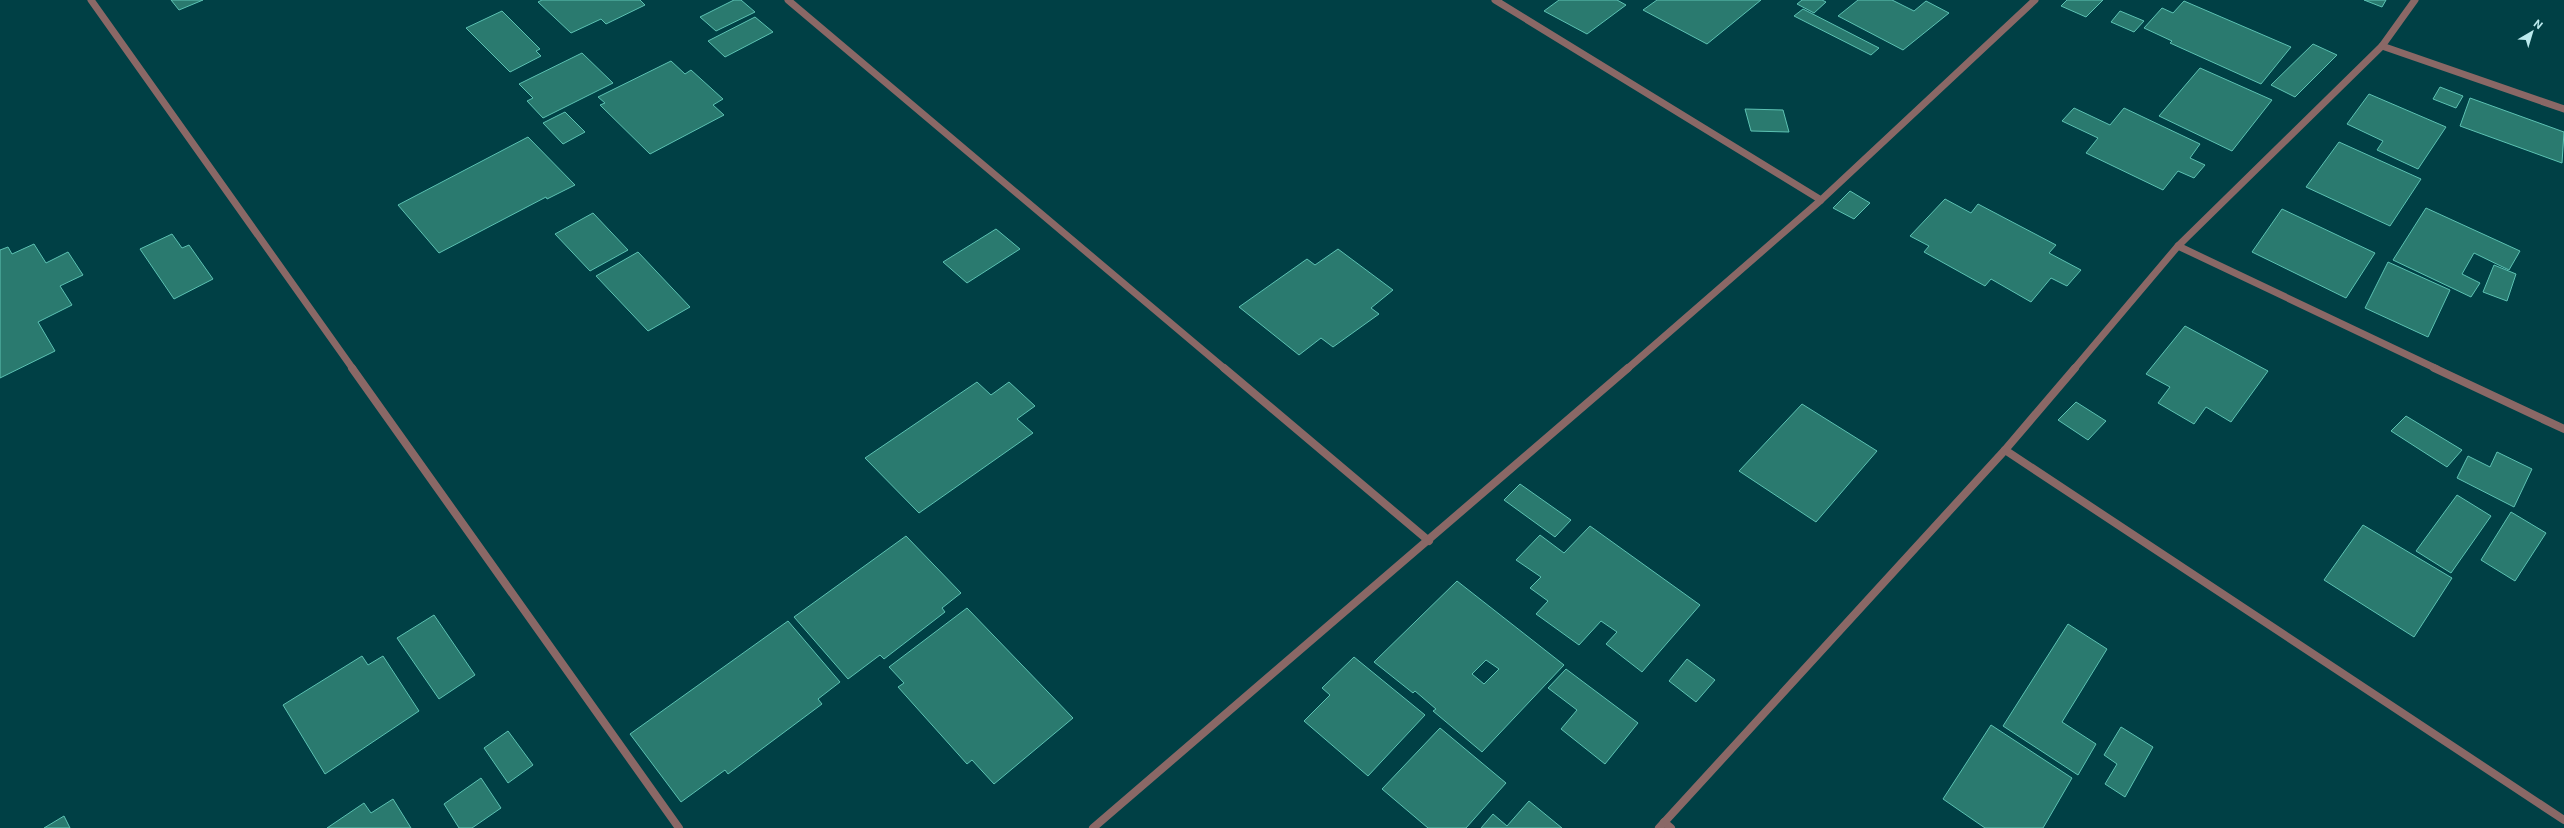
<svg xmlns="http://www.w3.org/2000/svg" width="2564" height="828" font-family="Roboto,sans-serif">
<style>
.building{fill:#2a7a6f;stroke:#5cc2b3;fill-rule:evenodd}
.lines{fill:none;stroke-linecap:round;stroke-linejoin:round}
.street-far1{stroke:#8a6866;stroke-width:7}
.street{stroke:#8a6866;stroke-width:8}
</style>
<rect width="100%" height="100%" fill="#004045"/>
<g class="building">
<polygon points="171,0 203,0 179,10"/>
<polygon points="542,0 640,0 645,5 606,24 601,19 571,33 538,2"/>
<polygon points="734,0 741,0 755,12 716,31 700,17"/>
<polygon points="1559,0 1617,0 1626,5 1587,34 1544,11"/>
<polygon points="1657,0 1761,0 1707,44 1643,10"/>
<polygon points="1802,0 1822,0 1826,2 1814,13 1797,4"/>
<polygon points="1858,0 1892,0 1914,11 1926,1 1949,13 1903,50 1838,16"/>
<polygon points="2067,0 2103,0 2086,17 2061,6"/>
<polygon points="2364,0 2386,0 2382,7"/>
<polygon points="2184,1 2291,47 2261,84 2170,43 2172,41 2144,28 2162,8 2173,13"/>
<polygon points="1803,9 1879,48 1871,55 1794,16"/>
<polygon points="502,11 540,49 536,51 541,56 510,72 466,28"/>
<polygon points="2120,11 2144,21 2134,32 2111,22"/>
<polygon points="755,17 773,32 725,57 708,41"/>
<polygon points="2313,44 2337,55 2295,97 2271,85"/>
<polygon points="582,53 613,83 543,118 527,101 533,98 519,84"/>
<polygon points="671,61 685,74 691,70 723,99 713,105 724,115 650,154 600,105 605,103 598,97"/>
<polygon points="2200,68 2272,100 2232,151 2159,116"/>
<polygon points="2440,87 2463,96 2456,108 2433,99"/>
<polygon points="2369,94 2446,127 2418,169 2377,150 2383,141 2347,124"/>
<polygon points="2470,98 2564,132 2562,163 2460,126"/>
<polygon points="2074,108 2110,125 2124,108 2200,144 2190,158 2205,165 2194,178 2178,171 2163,190 2086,153 2098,138 2062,121"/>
<polygon points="1745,109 1783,110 1789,132 1751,131"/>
<polygon points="565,112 585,132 563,144 543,123"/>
<polygon points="528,137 575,185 547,199 546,197 439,253 398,205"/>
<polygon points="2339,142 2421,179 2390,226 2306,187"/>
<polygon points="1850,191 1870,203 1854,219 1833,208"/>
<polygon points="1945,199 1971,213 1978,204 2056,245 2049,253 2081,270 2067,286 2051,278 2031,302 1991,279 1985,286 1924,252 1929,246 1910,236"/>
<polygon points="2426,208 2520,251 2509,270 2474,253 2462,274 2480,283 2471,297 2393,260"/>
<polygon points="2282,209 2375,253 2346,298 2252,252"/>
<polygon points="593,213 628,250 590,271 555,234"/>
<polygon points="996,229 1020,249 967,283 943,262"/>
<polygon points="172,234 182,248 189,245 213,279 174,299 140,249"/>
<polygon points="34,244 46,263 68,252 83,275 60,286 72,305 38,322 55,351 0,378 0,250 8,247 12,254"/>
<polygon points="1338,249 1393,290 1371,308 1379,314 1333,347 1321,338 1299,355 1239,307 1307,259 1315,265"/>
<polygon points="638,252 690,307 648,331 596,276"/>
<polygon points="2388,262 2450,290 2428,337 2365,308"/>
<polygon points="2494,265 2516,274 2507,301 2483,292"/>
<polygon points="2185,326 2268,371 2231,422 2206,407 2194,424 2158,403 2170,387 2146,374"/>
<polygon points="977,382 991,395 1009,382 1035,406 1017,419 1033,433 919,513 865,458"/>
<polygon points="2076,402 2106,421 2088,440 2058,420"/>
<polygon points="1802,404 1877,451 1816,522 1739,471"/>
<polygon points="2406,416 2462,450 2447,467 2391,431"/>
<polygon points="2497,452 2532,469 2514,507 2457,478 2468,456 2490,467"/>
<polygon points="1520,484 1571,520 1555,537 1504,500"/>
<polygon points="2457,495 2491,516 2451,573 2416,551"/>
<polygon points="2511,512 2546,533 2515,581 2481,560"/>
<polygon points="2363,525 2452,578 2414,637 2324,580"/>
<polygon points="1590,526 1700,605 1642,672 1606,644 1617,632 1601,621 1579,645 1536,614 1548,601 1530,588 1541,577 1516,560 1540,535 1564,553"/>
<polygon points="906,536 961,593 942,608 945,612 884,659 880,655 848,679 794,617"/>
<path d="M1457,581L1564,665L1482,752L1433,711L1436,709L1415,691L1413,693L1374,662ZM1486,660L1499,669L1484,684L1472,674Z"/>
<polygon points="967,608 1073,718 994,784 972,760 967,764 898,687 904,683 889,667"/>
<polygon points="434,615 475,675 439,699 397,638"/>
<polygon points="788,621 840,682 818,699 822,704 728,774 725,770 681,802 630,734"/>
<polygon points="2068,624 2107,649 2062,722 2096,744 2078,775 2003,726"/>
<polygon points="362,656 368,665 383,656 419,711 325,774 283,705"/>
<polygon points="1354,657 1425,715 1368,776 1304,721 1330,695 1322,688"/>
<polygon points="1687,659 1715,680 1696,702 1669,681"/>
<polygon points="1566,669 1638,723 1605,764 1561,729 1577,710 1548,688"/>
<polygon points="1991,725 2072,778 2043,828 1985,828 1943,799"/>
<polygon points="2121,727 2153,747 2125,797 2105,784 2117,764 2104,755"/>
<polygon points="1440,728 1506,783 1466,828 1428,828 1382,789"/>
<polygon points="508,731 533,765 508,783 484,748"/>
<polygon points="481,778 501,808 472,828 459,828 444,804"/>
<polygon points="393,799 411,828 327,828 364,803 371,813"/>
<polygon points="1529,801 1562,828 1481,828 1493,814 1507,826"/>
<polygon points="64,816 70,828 44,828"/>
</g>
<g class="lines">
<g class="street-far1">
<polyline points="91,0 353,369"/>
<polyline points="788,0 1225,369"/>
<polyline points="1495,0 1821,200"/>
<polyline points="2382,46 2564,109"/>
<polyline points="2178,246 2437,369"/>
<polyline points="1627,369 1821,200 2035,0"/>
<polyline points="2074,369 2178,246 2382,46 2415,0"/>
</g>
<g class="street">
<polyline points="352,368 679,828"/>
<polyline points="1224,368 1429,541"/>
<polyline points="2434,368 2564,429"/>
<polyline points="2005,450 2564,820"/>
<polyline points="1664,822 1671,828"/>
<polyline points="1093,828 1628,368"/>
<polyline points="1659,828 2005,450 2075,368"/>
</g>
</g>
<g transform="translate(2532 32) rotate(38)" stroke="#004045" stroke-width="3" paint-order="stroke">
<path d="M0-3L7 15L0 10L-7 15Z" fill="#bbeaee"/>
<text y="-6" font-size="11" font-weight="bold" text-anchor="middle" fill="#bbeaee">N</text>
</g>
</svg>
